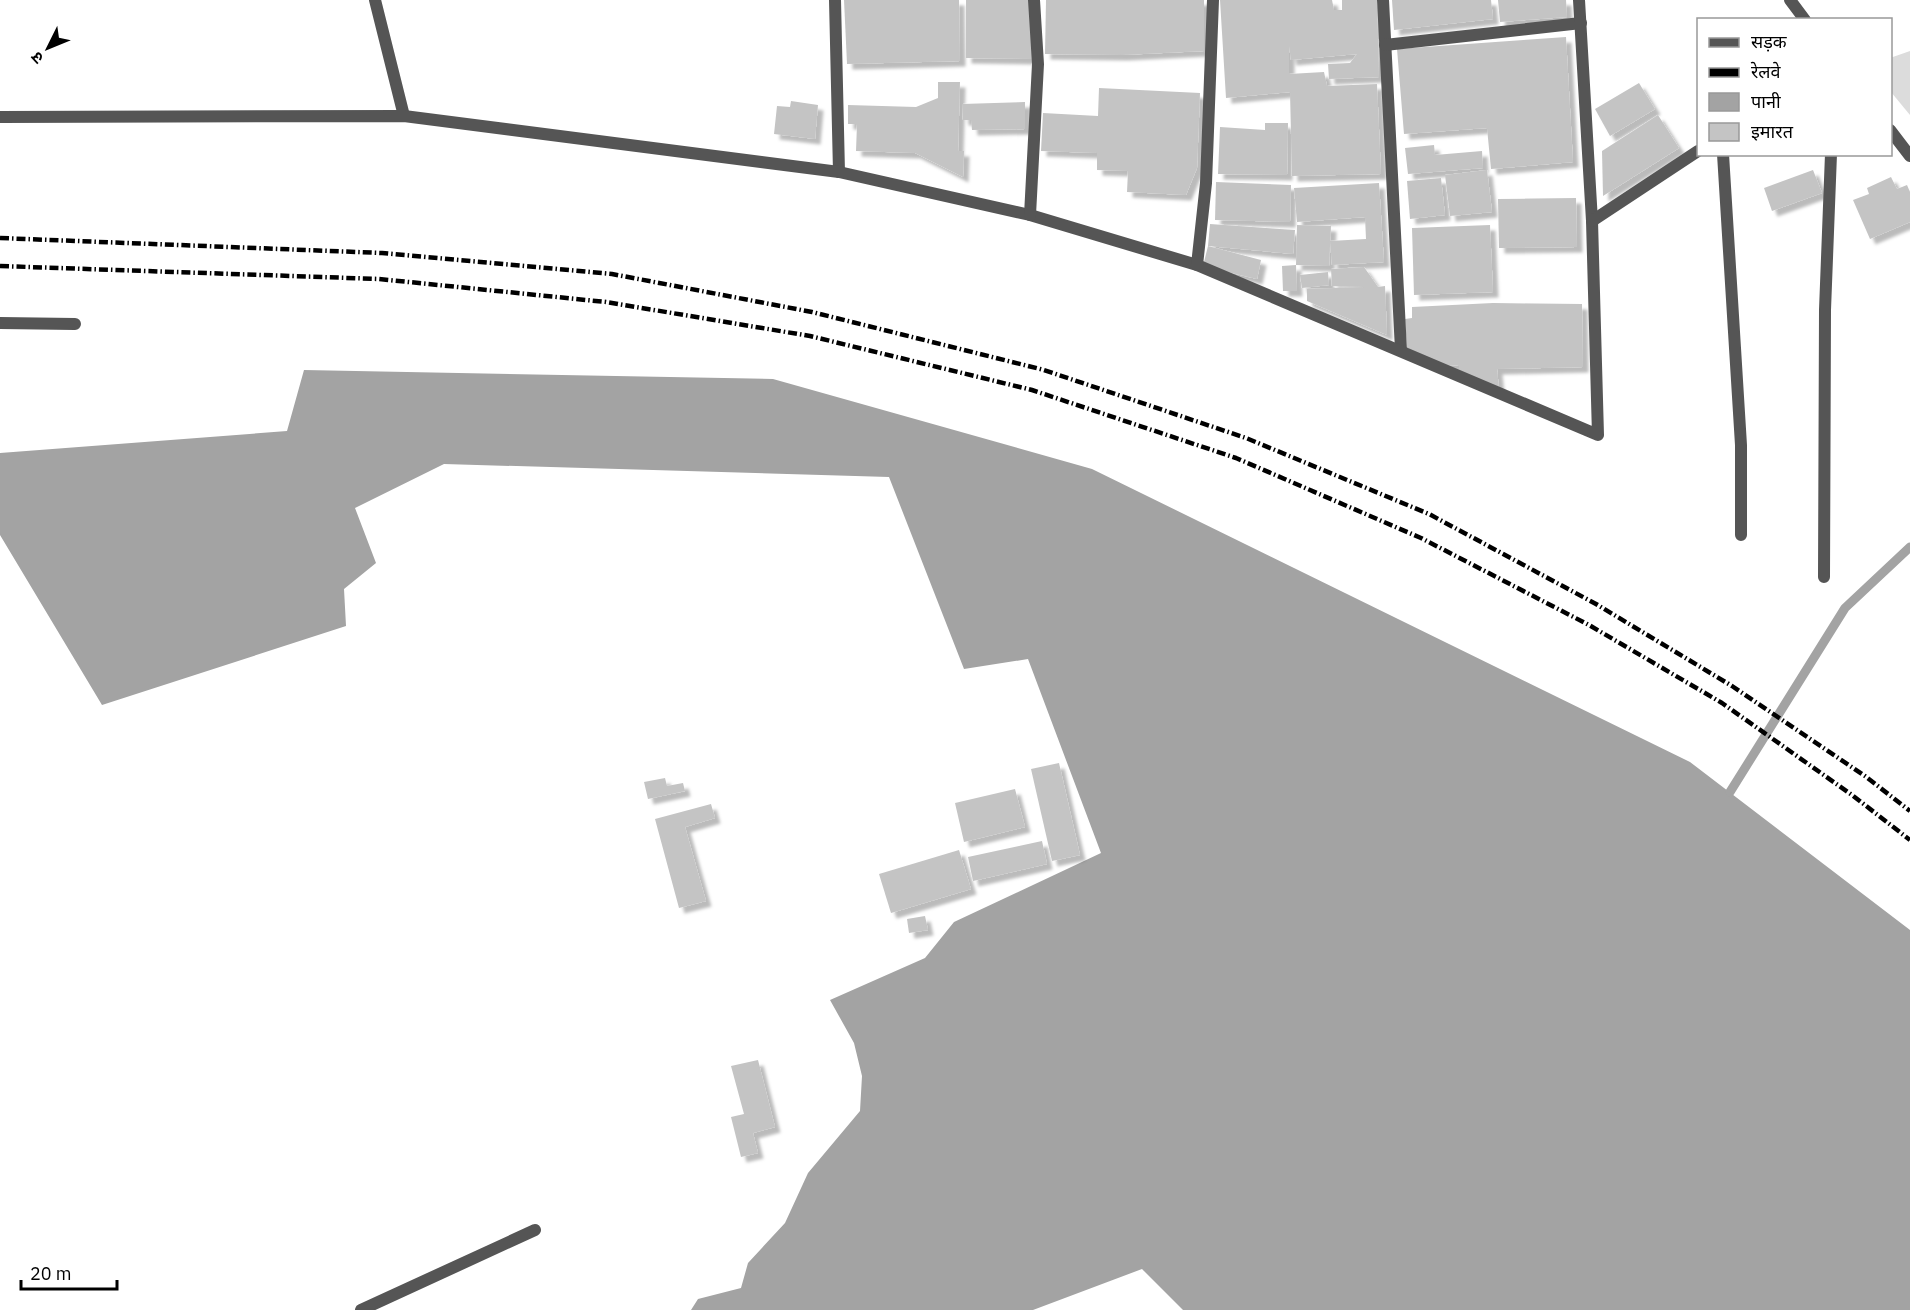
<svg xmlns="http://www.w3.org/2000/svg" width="1910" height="1310" font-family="'IBM Plex Sans','Noto Sans Devanagari',sans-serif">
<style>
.green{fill:#dcdcdc}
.water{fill:#a3a3a3}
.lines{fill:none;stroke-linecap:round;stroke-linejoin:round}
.stream{stroke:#a3a3a3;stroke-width:9}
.building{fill:#c4c4c4;filter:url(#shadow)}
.minor{stroke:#555;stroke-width:12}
.rail{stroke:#000;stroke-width:4.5;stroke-dasharray:9 3 1.5 3;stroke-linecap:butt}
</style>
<defs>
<filter id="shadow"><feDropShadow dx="5.5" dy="5.5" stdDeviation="1.5" flood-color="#0004"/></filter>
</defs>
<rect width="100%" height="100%" fill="#fff"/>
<polygon class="green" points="1910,51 1910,115 1891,92 1890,58"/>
<polygon class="water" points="304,370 773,379 1092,469 1690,762 1910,930 1910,1310 1183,1310 1142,1269 1033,1310 691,1310 698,1299 741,1288 748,1263 785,1223 808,1173 860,1111 862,1076 854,1043 830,1000 925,958 954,922 1101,853 1028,659 964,669 889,477 444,464 355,508 376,563 344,589 346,626 102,705 0,535 0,453 287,431"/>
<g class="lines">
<polyline class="stream" points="1730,792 1845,608 1910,547"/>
</g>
<g class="building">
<polygon points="844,0 959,0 960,61 847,64"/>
<polygon points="966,0 1032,0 1032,59 966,58"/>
<polygon points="1046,0 1204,0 1204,51 1122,55 1045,54"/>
<polygon points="1220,0 1332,0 1334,10 1342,10 1342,0 1377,0 1379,77 1329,79 1328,64 1350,63 1357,54 1291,60 1289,46 1289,74 1324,72 1327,86 1377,84 1381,174 1292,176 1290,92 1226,98"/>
<polygon points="1392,0 1491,0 1493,19 1394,30"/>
<polygon points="1498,0 1566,0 1567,17 1500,22"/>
<polygon points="1566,37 1573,162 1491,169 1487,128 1404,134 1397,49"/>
<polygon points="938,82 960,82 958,151 964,151 963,177 915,153 856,151 857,124 848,124 848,105 916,107 938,98"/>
<polygon points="1639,83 1655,109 1610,136 1595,109"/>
<polygon points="1099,88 1200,93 1197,168 1186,195 1127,192 1128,171 1097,170 1097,153 1041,151 1043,113 1098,116"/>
<polygon points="791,101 818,105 815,139 774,134 777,106 790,107"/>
<polygon points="1025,102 1025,129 972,130 971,120 963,120 962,104"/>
<polygon points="1658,115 1679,148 1603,196 1602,151"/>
<polygon points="1265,123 1288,123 1287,175 1218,174 1220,127 1265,130"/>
<polygon points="1434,145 1435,155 1482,151 1483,168 1408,174 1405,148"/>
<polygon points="1487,170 1492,212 1450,216 1445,175"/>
<polygon points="1813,170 1822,193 1772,211 1764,188"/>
<polygon points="1891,177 1897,189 1907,185 1910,192 1910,222 1870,239 1853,200 1869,194 1867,188"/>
<polygon points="1441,178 1445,215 1410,219 1407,181"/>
<polygon points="1216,182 1291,185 1290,222 1215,220"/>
<polygon points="1379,183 1384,262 1332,265 1330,241 1366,239 1365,217 1297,222 1294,188"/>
<polygon points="1576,198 1577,247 1499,248 1498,199"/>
<polygon points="1210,224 1295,230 1293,254 1208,246"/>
<polygon points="1297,225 1331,226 1329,266 1296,265"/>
<polygon points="1490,225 1493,292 1414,295 1412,228"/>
<polygon points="1208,246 1261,260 1257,279 1203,266"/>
<polygon points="1296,265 1297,291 1283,291 1282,266"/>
<polygon points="1364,267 1378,287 1385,286 1387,335 1307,301 1307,289 1364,287 1332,286 1331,269"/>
<polygon points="1328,272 1329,285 1302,288 1300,275"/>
<polygon points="1493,303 1582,304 1583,367 1497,369 1499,389 1459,373 1459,365 1442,366 1407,348 1405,319 1412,318 1412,307"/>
<polygon points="1059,763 1080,855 1052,861 1031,769"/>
<polygon points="665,778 667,786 683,783 685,791 648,799 644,782"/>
<polygon points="1015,789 1025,827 964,842 955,803"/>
<polygon points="711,804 715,818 685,827 706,901 679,908 655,819"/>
<polygon points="1042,841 1047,864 973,881 968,857"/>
<polygon points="959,850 971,889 891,913 879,874"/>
<polygon points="925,916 928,930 909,933 907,919"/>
<polygon points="758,1060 775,1127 753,1133 758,1153 741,1157 731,1117 744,1114 731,1066"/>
</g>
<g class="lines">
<g class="minor">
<polyline points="375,0 404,116"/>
<polyline points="835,0 839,172"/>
<polyline points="1383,0 1401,350"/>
<polyline points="1790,0 1805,20"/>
<polyline points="1385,45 1581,23"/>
<polyline points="0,117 404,116 839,172 1030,215 1197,265 1598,435 1592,221 1579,0"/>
<polyline points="1890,130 1910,156"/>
<polyline points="1723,154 1741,445 1741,535"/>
<polyline points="1030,215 1038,64 1034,0"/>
<polyline points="1592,221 1698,151"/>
<polyline points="1197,265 1206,183 1213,0"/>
<polyline points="0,323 75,324"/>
<polyline points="1824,577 1825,310 1831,154"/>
<polyline points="361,1310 535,1230"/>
</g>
<g class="rail">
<polyline points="0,238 382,253 612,274 812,312 1044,370 1246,438 1429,514 1596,604 1732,686 1865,776 1910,811"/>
<polyline points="0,266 379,279 606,302 810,336 1032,390 1236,458 1421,538 1589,625 1722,703 1852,795 1910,840"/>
</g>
</g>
<rect x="1697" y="18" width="195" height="138" fill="#ffffff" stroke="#999999" stroke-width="1.5"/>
<rect x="1709" y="38" width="30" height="9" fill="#555555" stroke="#999999" stroke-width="1.5"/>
<text x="1751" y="48" font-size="18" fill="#000000">सड़क</text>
<rect x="1709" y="68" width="30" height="9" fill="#000000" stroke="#999999" stroke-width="1.5"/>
<text x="1751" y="78" font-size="18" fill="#000000">रेलवे</text>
<rect x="1709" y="93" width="30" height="18" fill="#a3a3a3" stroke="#999999" stroke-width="1.5"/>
<text x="1751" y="108" font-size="18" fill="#000000">पानी</text>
<rect x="1709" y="123" width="30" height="18" fill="#c4c4c4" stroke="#999999" stroke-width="1.5"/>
<text x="1751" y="138" font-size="18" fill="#000000">इमारत</text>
<g transform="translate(48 48) rotate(227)" stroke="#ffffff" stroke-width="4.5" paint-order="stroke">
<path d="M0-4.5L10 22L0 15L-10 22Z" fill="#000000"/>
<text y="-9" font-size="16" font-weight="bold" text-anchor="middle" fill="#000000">उ</text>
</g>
<path d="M21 1280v9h96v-9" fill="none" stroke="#000000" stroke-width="3"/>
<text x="30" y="1280" font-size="18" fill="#000000" stroke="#ffffff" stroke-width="4.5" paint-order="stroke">20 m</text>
</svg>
